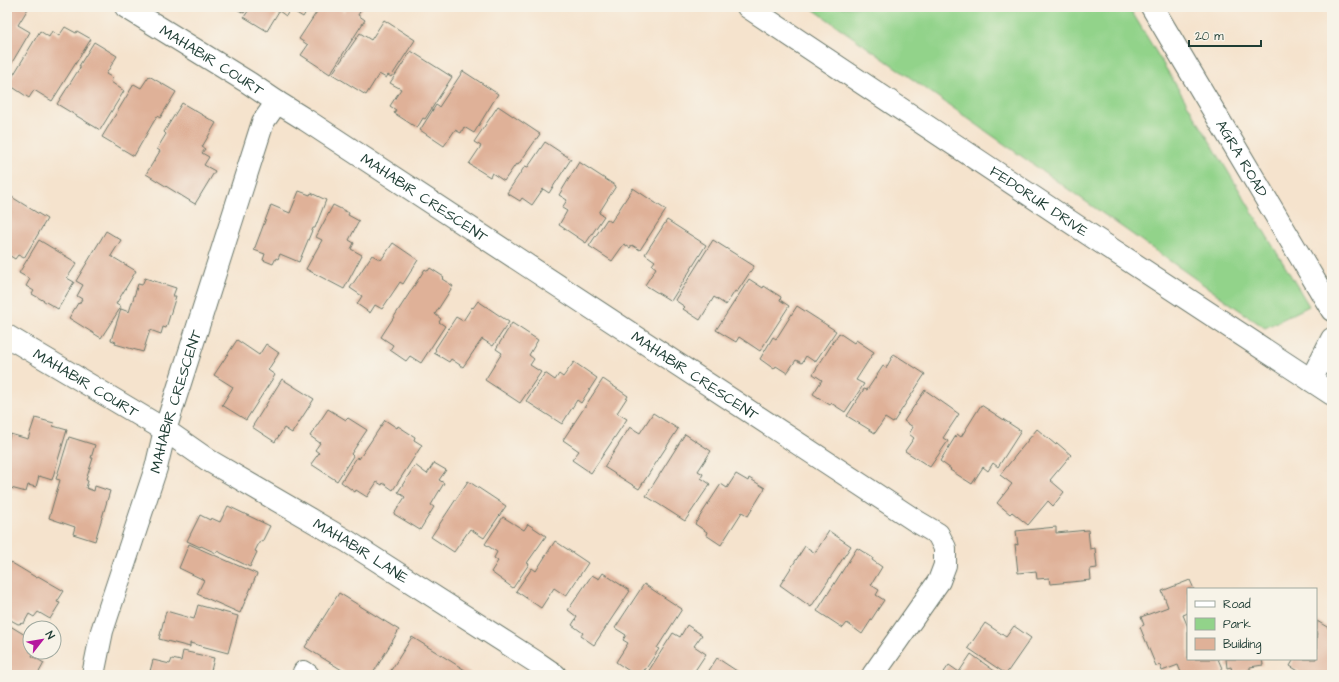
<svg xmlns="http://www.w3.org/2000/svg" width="1339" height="682" font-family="'Architects Daughter',sans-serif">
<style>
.green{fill:#92d38a;stroke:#58885f}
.building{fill:#dfb198}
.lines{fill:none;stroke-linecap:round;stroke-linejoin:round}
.street-casing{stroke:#6a776a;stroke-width:24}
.secondary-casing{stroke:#6a776a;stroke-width:24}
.street{stroke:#fff;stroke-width:22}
.secondary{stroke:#fff;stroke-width:22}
.labels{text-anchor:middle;stroke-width:3;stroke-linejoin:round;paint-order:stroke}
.street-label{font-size:15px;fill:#1f3d34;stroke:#f7f3e8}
</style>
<rect width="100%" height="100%" fill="#f7f3e8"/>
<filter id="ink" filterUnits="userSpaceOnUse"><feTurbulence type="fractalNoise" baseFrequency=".025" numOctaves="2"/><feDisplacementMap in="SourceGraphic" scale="8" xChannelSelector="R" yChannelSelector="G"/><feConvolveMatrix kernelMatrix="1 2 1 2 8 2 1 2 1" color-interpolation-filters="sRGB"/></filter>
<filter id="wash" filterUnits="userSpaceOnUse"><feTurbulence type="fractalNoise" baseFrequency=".012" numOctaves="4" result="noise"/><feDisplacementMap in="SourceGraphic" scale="16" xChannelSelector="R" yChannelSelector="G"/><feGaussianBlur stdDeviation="0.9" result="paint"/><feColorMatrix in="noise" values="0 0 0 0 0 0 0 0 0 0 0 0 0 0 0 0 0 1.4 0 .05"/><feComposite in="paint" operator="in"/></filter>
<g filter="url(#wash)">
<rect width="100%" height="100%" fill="#f5e3cd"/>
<polygon class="green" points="810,7 1129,7 1309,306 1265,328"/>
<g id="blocks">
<g class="building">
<polygon points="7,7 29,7 18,25 30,32 7,71"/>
<polygon points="233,7 247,7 244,13"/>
<polygon points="251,7 309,7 303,17 290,9 286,16 279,11 267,31 244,17"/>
<polygon points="320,7 337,7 344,12 348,7 363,7 358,15 365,20 330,74 301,55 308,45 299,39"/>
<polygon points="384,20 415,40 391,77 388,75 386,78 379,74 366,95 332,74 360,33 371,40"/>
<polygon points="65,27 76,33 77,31 91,39 52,101 34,90 29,98 8,84 40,31 49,37 52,31 59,36"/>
<polygon points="94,42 117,56 106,74 113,78 111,82 124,91 100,130 57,104 81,66 79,66"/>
<polygon points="411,51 452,77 425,119 423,118 417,128 394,113 396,110 390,106 401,89 390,83"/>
<polygon points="463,71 498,94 474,133 464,127 461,133 455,130 444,146 420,130 436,105 439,107"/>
<polygon points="149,76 176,92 160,118 157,116 134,156 102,137 134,84 141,88"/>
<polygon points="182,103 216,123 202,147 205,149 202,153 209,157 204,165 215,171 195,204 146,174 160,151 157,149 166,134 164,132"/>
<polygon points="498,106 540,134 518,165 516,164 504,181 492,173 490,177 469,164 481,146 474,142"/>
<polygon points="545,142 571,159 549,193 543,189 532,205 522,198 520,201 507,193 525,166 528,167"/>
<polygon points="579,162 616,186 599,213 604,216 586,243 559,225 567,211 562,208 567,200 559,195"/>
<polygon points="633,188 666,210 640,250 632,245 630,248 624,244 612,261 589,246 607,219 611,222"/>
<polygon points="299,191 310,195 311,193 326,200 315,228 313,228 299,262 280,254 278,259 276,258 273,264 263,260 265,254 254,250 271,205 290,213"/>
<polygon points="7,194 47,219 24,258 18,255 15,259 7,254"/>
<polygon points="333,205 349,213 348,215 359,221 349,240 354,243 351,249 362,255 344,289 306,269 322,240 316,237"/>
<polygon points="667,220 706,245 671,301 645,285 656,268 652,265 655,261 645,254"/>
<polygon points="106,231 121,240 111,256 136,271 116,304 121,307 101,338 69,318 78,303 79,304 82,299 77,296 83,285 76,281"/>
<polygon points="39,240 77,263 67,278 74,282 58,309 32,294 34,291 26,286 30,279 19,273"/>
<polygon points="713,240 754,266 737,292 735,291 726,305 714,297 700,320 683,309 685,307 675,300"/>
<polygon points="393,243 418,260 403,284 400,282 382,309 375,305 370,313 357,304 362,296 350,288 372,255 381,260"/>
<polygon points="430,268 444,277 442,279 453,286 435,314 441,319 439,322 445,326 421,363 410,356 406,361 390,350 393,345 381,337 425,269 428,271"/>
<polygon points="145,278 176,288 173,296 176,296 166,328 163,327 161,334 150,330 143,352 115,344 116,342 111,340 121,309 129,312 138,284 142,285"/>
<polygon points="749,279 763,288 764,286 781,297 780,300 789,306 760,351 739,337 736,342 716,330"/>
<polygon points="478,301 509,322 493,346 482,339 463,367 451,359 449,362 434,353 436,350 435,349 456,317 463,321 472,307 473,308"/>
<polygon points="797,306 836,331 815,362 806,356 802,363 796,360 787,373 776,366 774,369 760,359 773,337 776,339"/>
<polygon points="512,323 538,340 529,355 534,359 530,365 541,372 520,403 485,380 502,353 496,349"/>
<polygon points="839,333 854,343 856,340 874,352 856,380 864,384 845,412 831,403 830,405 813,394 822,380 813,374"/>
<polygon points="237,340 259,355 266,344 279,353 268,370 275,375 246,420 222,405 233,387 214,375"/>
<polygon points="894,354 925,374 893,423 885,418 875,433 847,416 864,389 867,390 883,366 886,368"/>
<polygon points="574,362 597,378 581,403 577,400 562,424 526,401 545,373 555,380 559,374 563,377"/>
<polygon points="282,379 314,399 292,433 284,428 275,442 252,427"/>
<polygon points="603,379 628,396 617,413 627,419 591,473 572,460 579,451 563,440"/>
<polygon points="925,390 959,414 943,438 948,441 930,467 905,451 914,438 909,434 913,427 904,421"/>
<polygon points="981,405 1021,431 998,467 993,463 988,471 983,467 972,484 950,470 951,469 940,461 957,434 961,437"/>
<polygon points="328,409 346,420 348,418 367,430 351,454 353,456 337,481 311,464 319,453 315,450 320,443 310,436"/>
<polygon points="653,413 678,429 639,489 604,467 630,427 640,433"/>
<polygon points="35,418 54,423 53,426 67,430 52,480 39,476 36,487 28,485 26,492 7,487 7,444 10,434 28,439"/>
<polygon points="385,420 397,428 398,426 415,437 414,440 422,445 393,490 383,483 382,485 377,482 367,497 356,490 355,492 341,482 357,457 359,459"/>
<polygon points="1037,429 1056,445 1057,443 1071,455 1050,480 1064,492 1053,506 1048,501 1028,525 1012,512 1010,514 997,503 1012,484 1000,475"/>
<polygon points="685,434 711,451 698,471 703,474 701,478 710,484 685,521 646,496"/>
<polygon points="69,437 95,445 91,458 93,458 86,480 88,481 86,488 94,491 95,486 110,491 95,541 73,534 75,527 49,518 60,480 56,479"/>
<polygon points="434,463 446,470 439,480 444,483 431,505 434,507 420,530 394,514 405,497 398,492 415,465 427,474"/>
<polygon points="736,474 748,481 749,478 765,488 748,516 742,512 721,545 706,535 707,532 695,524 721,484 727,488"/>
<polygon points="468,481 506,506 484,538 470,529 454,552 431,537"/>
<polygon points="228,506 270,526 262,542 260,541 255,551 257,552 250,567 217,551 216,553 201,546 200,547 187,541 200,515 210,520 211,518 220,522"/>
<polygon points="503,517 524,530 528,524 546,536 527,563 529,564 513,588 491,572 498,561 494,558 497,552 485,544"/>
<polygon points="1056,527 1056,533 1088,530 1090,549 1095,548 1097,568 1090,569 1091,580 1050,584 1049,578 1037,579 1036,571 1018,573 1015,544 1018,545 1016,531"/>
<polygon points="829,531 851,546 811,607 780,585 805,546 815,553"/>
<polygon points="555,541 588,563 566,596 554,588 541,608 516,591 532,568 536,571"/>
<polygon points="189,544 257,574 240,613 197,594 204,580 179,568"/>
<polygon points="857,548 873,558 872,560 882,567 871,585 879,590 876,595 884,600 862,634 847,623 843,628 817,611"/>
<polygon points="7,560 37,578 38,576 64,591 57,602 60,603 50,619 38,612 34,617 29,614 24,623 18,624 7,618"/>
<polygon points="603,573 630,591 594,645 581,636 583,633 572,625 577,617 568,610 592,575 599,579"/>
<polygon points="1190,580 1194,589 1188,589 1188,613 1183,615 1188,627 1188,659 1218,659 1224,673 1219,675 1182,675 1178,665 1162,671 1160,665 1156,666 1140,627 1144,625 1141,617 1168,607 1162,591"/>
<polygon points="644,584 682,609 657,648 659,649 645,670 644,669 641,675 635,675 616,662 628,643 623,640 626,635 615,628"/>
<polygon points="339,593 399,630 372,675 350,675 305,647"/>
<polygon points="198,605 238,616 228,653 190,643 190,647 159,639 166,611 194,619"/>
<polygon points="1317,621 1332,630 1332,672 1331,674 1332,675 1298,675 1300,672 1290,666 1294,659 1316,659"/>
<polygon points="985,623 1006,637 1014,626 1031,638 1006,674 968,648"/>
<polygon points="7,624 30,638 30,652 34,652 32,656 44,663 38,674 40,675 7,675"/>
<polygon points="687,625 702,635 694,646 706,654 692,675 646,675 673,633 680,637"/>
<polygon points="412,637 473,675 388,675"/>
<polygon points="183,651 214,658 210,675 149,675 153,660 170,664 172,659 181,661"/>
<polygon points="971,654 1000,675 942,675 949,665 959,672"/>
<polygon points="717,658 743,675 706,675"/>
<polygon points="1226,659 1262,659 1263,665 1250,667 1250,670 1232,672 1231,667 1227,668"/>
</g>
</g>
</g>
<g filter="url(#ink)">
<use href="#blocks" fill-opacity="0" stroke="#6a776a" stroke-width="1"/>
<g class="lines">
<g class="street-casing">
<g id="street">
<path id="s1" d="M126,7L249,83L277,102"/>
<path id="s2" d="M1152,7L1332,310"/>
<path id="s3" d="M7,336L165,430L208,460L347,541L536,662L555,675"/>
<polyline points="1311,380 1332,339"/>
<polyline points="304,672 308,675"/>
<path id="s4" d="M93,675L102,631L156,468L165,430L263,122L277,102L306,120L916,521L938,534L945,548V565L939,581L873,675"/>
</g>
</g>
<g class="secondary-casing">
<g id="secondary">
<path id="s5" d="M748,7L1093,237L1332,394"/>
</g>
</g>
<use href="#street" class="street"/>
<use href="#secondary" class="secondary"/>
</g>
</g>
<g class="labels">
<g class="street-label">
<text dy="5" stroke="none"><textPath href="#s1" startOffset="101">MAHABIR COURT</textPath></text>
<text dy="5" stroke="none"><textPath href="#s2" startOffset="176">AGRA ROAD</textPath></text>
<text dy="5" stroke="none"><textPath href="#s4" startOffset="779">MAHABIR CRESCENT</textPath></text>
<text dy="5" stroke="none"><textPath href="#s5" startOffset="350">FEDORUK DRIVE</textPath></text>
<text dy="5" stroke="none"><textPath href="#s4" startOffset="1103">MAHABIR CRESCENT</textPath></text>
<text dy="5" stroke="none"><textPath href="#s3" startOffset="92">MAHABIR COURT</textPath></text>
<text dy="5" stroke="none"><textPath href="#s4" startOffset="286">MAHABIR CRESCENT</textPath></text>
<text dy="5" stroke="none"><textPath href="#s3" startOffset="414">MAHABIR LANE</textPath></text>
</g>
</g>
<rect width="1339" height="682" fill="none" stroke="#f7f3e8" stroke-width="24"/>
<rect x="1187" y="588" width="130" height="72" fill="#f7f3e8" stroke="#a1aaa0"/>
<rect x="1195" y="601" width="20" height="6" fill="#ffffff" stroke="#a1aaa0"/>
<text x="1223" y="608" font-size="12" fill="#1f3d34">Road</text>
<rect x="1195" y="618" width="20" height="12" fill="#92d38a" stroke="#a1aaa0"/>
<text x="1223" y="628" font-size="12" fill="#1f3d34">Park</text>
<rect x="1195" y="638" width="20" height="12" fill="#dfb198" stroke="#a1aaa0"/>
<text x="1223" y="648" font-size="12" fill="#1f3d34">Building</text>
<g transform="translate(42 640) rotate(59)"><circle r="19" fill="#f7f3e8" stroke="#a1aaa0"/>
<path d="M0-3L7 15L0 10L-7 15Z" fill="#b5179e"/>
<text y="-6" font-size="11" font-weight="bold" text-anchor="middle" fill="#1f3d34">N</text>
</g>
<path d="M1189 40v6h72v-6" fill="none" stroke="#1f3d34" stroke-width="2"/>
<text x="1195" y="40" font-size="12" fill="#1f3d34" stroke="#f7f3e8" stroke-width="3" paint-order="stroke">20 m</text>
</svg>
